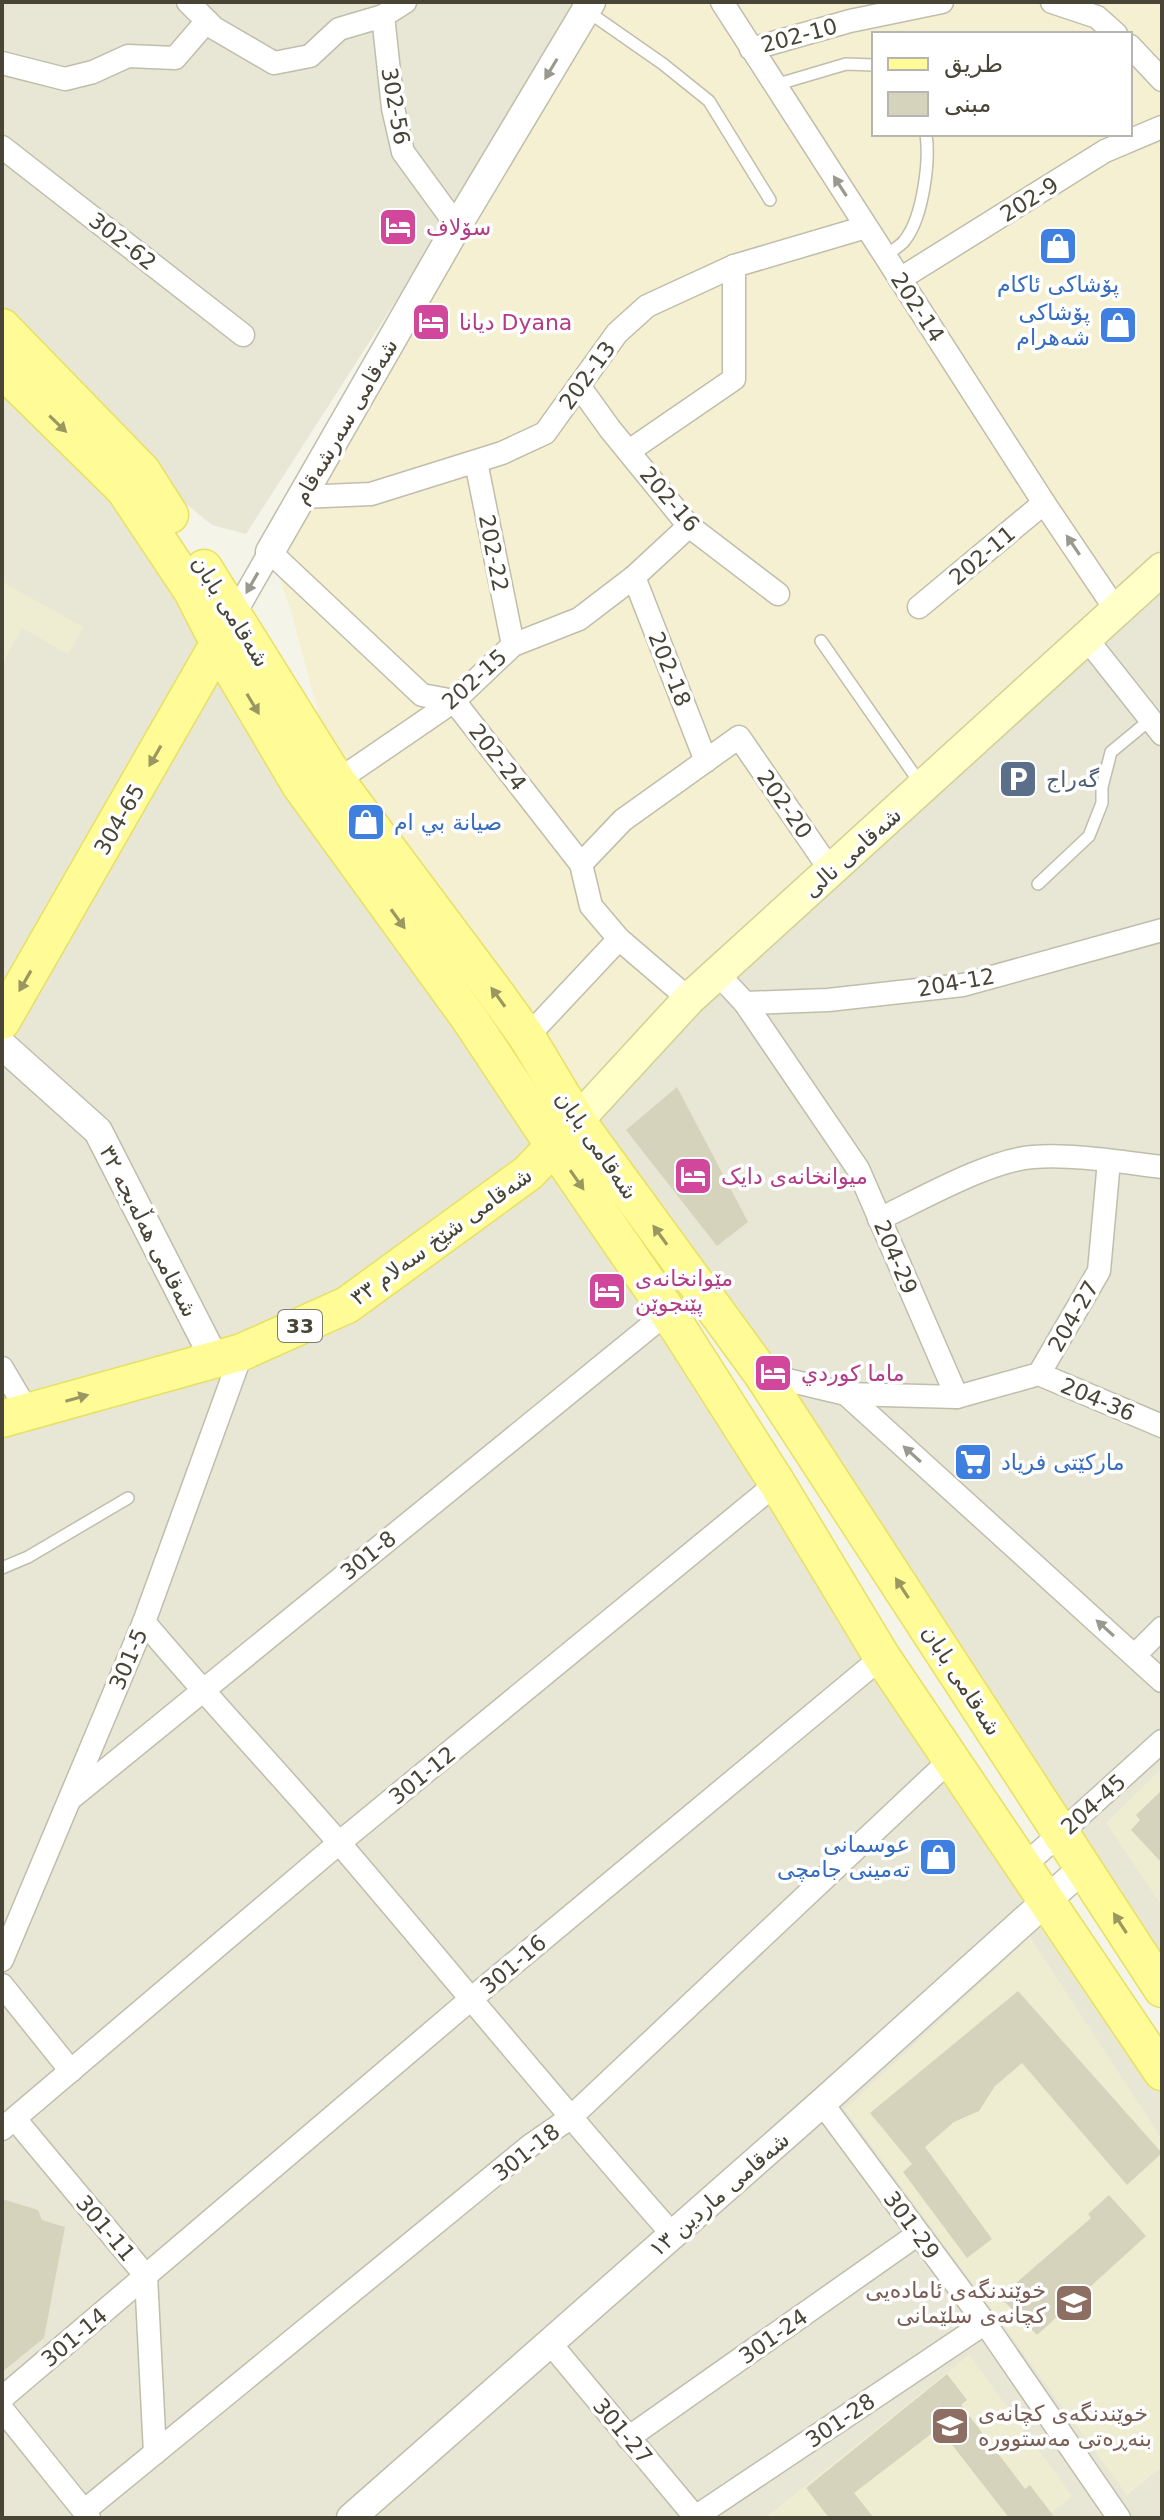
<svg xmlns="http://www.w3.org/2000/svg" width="1164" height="2520" font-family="'DejaVu Sans',Vazirmatn,sans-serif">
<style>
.residential{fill:#e8e7d6}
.commercial{fill:#f6f0d3;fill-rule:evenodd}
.education{fill:#eeedd1}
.building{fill:#d6d3bd}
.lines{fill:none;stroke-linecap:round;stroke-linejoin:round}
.service-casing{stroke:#c0beaa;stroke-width:14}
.minor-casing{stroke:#c0beaa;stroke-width:25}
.tertiary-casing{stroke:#c0beaa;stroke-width:31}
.secondary-casing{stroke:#d2d094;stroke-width:35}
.primary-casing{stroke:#e7e063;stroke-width:39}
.service{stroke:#fff;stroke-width:11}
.minor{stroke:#fff;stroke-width:22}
.tertiary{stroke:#fff;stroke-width:28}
.secondary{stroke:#ffffc7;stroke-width:32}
.primary{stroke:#fffb96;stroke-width:36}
.oneway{fill:#9a9990}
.oneway2{fill:#9a9761}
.labels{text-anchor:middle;stroke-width:7;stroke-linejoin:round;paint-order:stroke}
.shield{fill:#fff;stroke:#7f7d72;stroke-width:2}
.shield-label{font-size:20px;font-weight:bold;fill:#484536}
.street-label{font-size:22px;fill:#484536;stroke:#fff}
.hotel-label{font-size:22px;fill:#b23c85;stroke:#fff;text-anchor:start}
.shop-label{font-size:22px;fill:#366cbe;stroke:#fff;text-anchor:end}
.service-label{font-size:22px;fill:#4e5e75;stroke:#fff;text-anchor:start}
.education-label{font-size:22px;fill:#785e54;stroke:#fff;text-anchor:end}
</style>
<rect width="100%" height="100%" fill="#f4f4e8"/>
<g class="residential">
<polygon points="2,2 588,2 246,534 212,525 144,470 2,324"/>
<polygon points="2,371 118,490 1162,2072 1162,2518 2,2518"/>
<polygon points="1162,569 1162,1984 578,1122"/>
</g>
<path class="commercial" d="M591,2H1162V569L578,1122L337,781L290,608L270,552ZM874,34H1130V134H874Z"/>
<g class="education">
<polygon points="2,582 83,627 68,654 22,628 2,664"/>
<polygon points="1162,1768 1162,1906 1106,1823"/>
<polygon points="1030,1937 1162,2139 1162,2467 1127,2495 845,2109"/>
<polygon points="969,2355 1072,2496 1044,2518 765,2518"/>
</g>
<g class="building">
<polygon points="677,1087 748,1222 717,1246 626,1130"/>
<polygon points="1162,1790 1162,1863 1131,1830 1140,1820 1136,1815"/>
<polygon points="1018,1991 1162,2153 1127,2185 1022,2063 995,2086 979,2111 954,2122 925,2147 992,2239 967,2258 903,2172 912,2164 870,2113"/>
<polygon points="1109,2195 1146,2236 1037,2335 1000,2297 1091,2218 1088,2214"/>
<polygon points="2,2199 38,2210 42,2220 65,2227 44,2338 2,2372"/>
<polygon points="947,2374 967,2400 961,2405 1025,2489 1030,2485 1055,2518 1009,2518 939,2428 854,2493 874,2518 829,2518 806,2488"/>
</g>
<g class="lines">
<g class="service-casing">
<g id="service">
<polyline points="587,11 663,64 709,101 770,200"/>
<polyline points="775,85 846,64 874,65"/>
<path d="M885,256C891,251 901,246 905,240C923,217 930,161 926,134"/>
<polyline points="821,641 920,783"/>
<polyline points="1038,884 1089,836 1102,803 1102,787 1111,752 1151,719"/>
<polyline points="2,1568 28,1557 128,1498"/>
</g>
</g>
<g class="minor-casing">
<g id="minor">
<polyline points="188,2 214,28 274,63 310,56 339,29 383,16 405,2"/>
<polyline points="722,2 1044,503 1116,610"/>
<polyline points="1052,2 1097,17 1116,34"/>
<polyline points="383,16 393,108 403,152 457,226"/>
<polyline points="1130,46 1162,80"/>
<polyline points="751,49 850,21 942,2"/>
<polyline points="2,63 65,79 93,72 128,56 175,58 207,21"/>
<polyline points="2,147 243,335"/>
<polyline points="900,279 1105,151 1162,127"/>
<polyline points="579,386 610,429 689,526 778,594"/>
<polyline points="629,451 734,379 734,266"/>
<polyline points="476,462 513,645"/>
<polyline points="301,497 371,494 502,453 545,433 617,333 647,306 734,266 866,227"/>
<polyline points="634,577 706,761"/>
<polyline points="919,607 1044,503"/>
<polyline points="234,615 270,552 422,695 454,701 581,864 591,906 619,939 689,999"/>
<polyline points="1086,638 1162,734"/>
<polyline points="337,781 454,701 513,645 579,619 634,577 689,526"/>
<polyline points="581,864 623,820 739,737 831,871"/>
<polyline points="718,974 745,1003 858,1169 957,1397"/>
<polyline points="745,1003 828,1000 963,985 1162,930"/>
<polyline points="527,1037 619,939"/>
<path d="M879,1219C920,1200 989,1160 1033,1157C1074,1154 1121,1162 1162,1167"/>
<polyline points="2,1368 28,1412"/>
<polyline points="762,1374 846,1394 1162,1681"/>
<polyline points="1039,1374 1099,1271 1109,1161"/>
<polyline points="846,1394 957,1397 1039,1374 1162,1426"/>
<path d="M144,1622C208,1698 276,1770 341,1845C452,1975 560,2107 673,2235"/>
<polyline points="1135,1655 1162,1628"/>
<polyline points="70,1799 668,1312"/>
<polyline points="1024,1866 1162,1741"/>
<polyline points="2,1960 144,1622 242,1352"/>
<polyline points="2,1985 71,2071"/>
<polyline points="822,2103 985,2323 1119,2518"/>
<polyline points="15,2119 146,2276 155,2453"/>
<polyline points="2,2129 339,1843 777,1483"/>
<polyline points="550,2343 696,2518"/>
<polyline points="2,2398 471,1999 882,1657"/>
<polyline points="2,2409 84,2511"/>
<polyline points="628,2438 918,2234"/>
<polyline points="89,2518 84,2511 531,2145 570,2118 950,1760"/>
<polyline points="694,2518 985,2323"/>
</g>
</g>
<g class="tertiary-casing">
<g id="tertiary">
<polyline points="270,552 457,226 591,2"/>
<polyline points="2,1045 98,1131 215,1360"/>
<polyline points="351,2518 822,2103 1084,1867"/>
</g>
</g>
<g class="secondary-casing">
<polyline id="secondary" points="561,1138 689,999 1162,569"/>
</g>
<g class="primary-casing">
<g id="primary">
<polyline points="2,327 142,471 170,515"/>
<polyline points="2,369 124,489 192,591 234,673 300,785 469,1018 554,1146 668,1312 777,1483 882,1657 1162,2072"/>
<polyline points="204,568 337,781 497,995 527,1037 578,1122 762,1374 1162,1989"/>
<polyline points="2,1021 228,627"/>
<polyline points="2,1419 242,1352 347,1305 528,1173 554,1146"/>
</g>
</g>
<use href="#service" class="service"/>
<use href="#minor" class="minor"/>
<use href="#tertiary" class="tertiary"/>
<use href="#secondary" class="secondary"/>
<use href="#primary" class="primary"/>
</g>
<defs><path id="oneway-solid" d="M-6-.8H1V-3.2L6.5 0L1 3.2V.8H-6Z" transform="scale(2)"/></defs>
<g class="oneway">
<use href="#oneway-solid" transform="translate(551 69) rotate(121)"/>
<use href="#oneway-solid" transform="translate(840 186) rotate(-123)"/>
<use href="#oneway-solid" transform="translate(1073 545) rotate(-124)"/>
<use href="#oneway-solid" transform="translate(252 583) rotate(120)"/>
<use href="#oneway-solid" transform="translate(912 1454) rotate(-138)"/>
<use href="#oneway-solid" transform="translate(1105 1628) rotate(-138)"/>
</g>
<g class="oneway2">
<use href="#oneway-solid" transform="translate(58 424) rotate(44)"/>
<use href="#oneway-solid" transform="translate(253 704) rotate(59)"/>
<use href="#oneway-solid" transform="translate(155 756) rotate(120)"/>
<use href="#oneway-solid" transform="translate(398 919) rotate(54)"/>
<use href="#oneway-solid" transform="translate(25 981) rotate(120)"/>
<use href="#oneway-solid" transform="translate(498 997) rotate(-126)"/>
<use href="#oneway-solid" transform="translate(577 1180) rotate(55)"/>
<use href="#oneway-solid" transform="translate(660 1235) rotate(-126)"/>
<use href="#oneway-solid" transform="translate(77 1398) rotate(-16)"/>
<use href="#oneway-solid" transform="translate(902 1588) rotate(-123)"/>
<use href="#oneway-solid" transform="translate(1120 1923) rotate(-123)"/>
</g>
<defs>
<g id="hotel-square" transform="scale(2)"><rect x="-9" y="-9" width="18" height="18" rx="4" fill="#d1479c" stroke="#fff"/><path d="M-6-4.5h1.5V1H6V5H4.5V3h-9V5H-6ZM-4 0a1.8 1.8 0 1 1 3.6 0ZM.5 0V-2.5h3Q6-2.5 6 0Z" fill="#fff"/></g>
<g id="shop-square" transform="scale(2)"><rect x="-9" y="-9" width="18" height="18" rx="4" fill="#3f7fe0" stroke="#fff"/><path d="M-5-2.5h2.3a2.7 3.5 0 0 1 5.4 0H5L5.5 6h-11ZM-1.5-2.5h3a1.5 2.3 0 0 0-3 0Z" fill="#fff"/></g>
<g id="parking-square" transform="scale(2)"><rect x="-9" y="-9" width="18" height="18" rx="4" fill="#5c6f8a" stroke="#fff"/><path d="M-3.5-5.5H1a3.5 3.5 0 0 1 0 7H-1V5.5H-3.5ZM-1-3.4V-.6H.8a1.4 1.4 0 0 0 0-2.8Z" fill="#fff"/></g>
<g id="supermarket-square" transform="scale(2)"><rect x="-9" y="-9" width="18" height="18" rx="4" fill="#3f7fe0" stroke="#fff"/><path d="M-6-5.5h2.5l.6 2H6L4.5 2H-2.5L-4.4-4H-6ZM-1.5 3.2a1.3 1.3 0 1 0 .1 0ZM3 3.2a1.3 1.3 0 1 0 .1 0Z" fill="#fff"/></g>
<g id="school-square" transform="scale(2)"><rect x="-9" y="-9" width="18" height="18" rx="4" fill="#8d6e63" stroke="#fff"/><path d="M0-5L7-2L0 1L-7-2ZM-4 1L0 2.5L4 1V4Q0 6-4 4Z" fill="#fff"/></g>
</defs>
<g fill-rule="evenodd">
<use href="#hotel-square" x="398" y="227"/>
<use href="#shop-square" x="1058" y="246"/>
<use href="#hotel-square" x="431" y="322"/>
<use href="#shop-square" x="1118" y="325"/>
<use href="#parking-square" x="1018" y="779"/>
<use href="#shop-square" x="366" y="822"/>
<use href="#hotel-square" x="693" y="1176"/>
<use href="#hotel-square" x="607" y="1291"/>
<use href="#hotel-square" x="773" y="1373"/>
<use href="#supermarket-square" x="973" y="1462"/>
<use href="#shop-square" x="938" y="1857"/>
<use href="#school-square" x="1074" y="2303"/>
<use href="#school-square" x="950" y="2426"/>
</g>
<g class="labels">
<rect class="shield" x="278" y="1310" width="44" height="32" rx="6"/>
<g class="shield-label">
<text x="300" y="1333">33</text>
</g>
<g class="street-label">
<text transform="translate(799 35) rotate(-15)" y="8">202-10</text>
<text transform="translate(396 106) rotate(80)" y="8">302-56</text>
<text transform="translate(1029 199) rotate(-32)" y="8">202-9</text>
<text transform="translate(123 241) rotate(38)" y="8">302-62</text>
<text transform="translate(918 307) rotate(57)" y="8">202-14</text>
<text transform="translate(587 375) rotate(-54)" y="8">202-13</text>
<text transform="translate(345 421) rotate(-60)" y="8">شەقامی سەرشەقام</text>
<text transform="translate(670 499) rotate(49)" y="8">202-16</text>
<text transform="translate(494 553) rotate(79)" y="8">202-22</text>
<text transform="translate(982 555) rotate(-40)" y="8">202-11</text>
<text transform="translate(231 611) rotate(58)" y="8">شەقامی بابان</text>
<text transform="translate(670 669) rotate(68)" y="8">202-18</text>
<text transform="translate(474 679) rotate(-42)" y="8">202-15</text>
<text transform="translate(498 757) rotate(52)" y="8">202-24</text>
<text transform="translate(785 804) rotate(55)" y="8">202-20</text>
<text transform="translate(119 819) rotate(-60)" y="8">304-65</text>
<text transform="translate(852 852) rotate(-42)" y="8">شەقامی نالی</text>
<text transform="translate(956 982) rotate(-10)" y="8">204-12</text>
<text transform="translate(597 1145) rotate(55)" y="8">شەقامی بابان</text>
<text transform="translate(149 1231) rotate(63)" y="8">شەقامی هەڵەبجە ٣٢</text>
<text transform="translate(441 1236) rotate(-36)" y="8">شەقامی شێخ سەلام ٣٣</text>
<text transform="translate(896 1257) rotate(67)" y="8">204-29</text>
<text transform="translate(1073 1316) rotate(-60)" y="8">204-27</text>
<text transform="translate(1098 1399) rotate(23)" y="8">204-36</text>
<text transform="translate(368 1555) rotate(-39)" y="8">301-8</text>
<text transform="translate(128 1659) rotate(-67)" y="8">301-5</text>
<text transform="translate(962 1680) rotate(57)" y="8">شەقامی بابان</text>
<text transform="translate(422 1775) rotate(-39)" y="8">301-12</text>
<text transform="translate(1093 1804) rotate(-42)" y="8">204-45</text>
<text transform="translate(513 1964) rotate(-40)" y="8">301-16</text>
<text transform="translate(526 2152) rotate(-38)" y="8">301-18</text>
<text transform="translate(719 2194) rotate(-41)" y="8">شەقامی ماردین ١٣</text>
<text transform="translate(912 2225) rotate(54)" y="8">301-29</text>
<text transform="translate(106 2228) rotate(50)" y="8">301-11</text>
<text transform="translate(773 2336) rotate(-35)" y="8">301-24</text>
<text transform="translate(74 2337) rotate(-40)" y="8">301-14</text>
<text transform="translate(840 2420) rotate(-34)" y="8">301-28</text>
<text transform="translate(623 2431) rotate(50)" y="8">301-27</text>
</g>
<g class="hotel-label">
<text x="426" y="235">سۆلاف</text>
<text x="459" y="330">دیانا Dyana</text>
<text x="721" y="1184">میوانخانەی دایک</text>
<text x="635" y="1286">مێوانخانەی<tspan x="635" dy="25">پێنجوێن</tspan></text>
<text x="801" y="1381">ماما كوردي</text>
</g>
<g class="shop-label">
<text x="1058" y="292" text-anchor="middle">پۆشاکی ئاکام</text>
<text x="1090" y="320">پۆشاکی<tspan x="1090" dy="25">شەھرام</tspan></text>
<text x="394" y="830" text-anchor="start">صيانة بي ام</text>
<text x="1001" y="1470" text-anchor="start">مارکێتی فریاد</text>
<text x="910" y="1852">عوسمانی<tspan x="910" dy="25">تەمینی جامچی</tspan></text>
</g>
<g class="service-label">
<text x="1046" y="787">گەراج</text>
</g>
<g class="education-label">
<text x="1046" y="2298">خوێندنگەی ئامادەیی<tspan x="1046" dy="25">کچانەی سلێمانی</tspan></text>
<text x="978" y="2421" text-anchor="start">خوێندنگەی کچانەی<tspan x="978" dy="25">بنەڕەتی مەستوورە</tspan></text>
</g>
</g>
<rect width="1164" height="2520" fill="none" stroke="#484536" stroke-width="8"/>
<rect x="872" y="32" width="260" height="104" fill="#ffffff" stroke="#b6b5af" stroke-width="2"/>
<rect x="888" y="58" width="40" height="12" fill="#fffb96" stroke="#b6b5af" stroke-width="2"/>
<text x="944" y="72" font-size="24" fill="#484536">طريق</text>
<rect x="888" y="92" width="40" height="24" fill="#d6d3bd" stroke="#b6b5af" stroke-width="2"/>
<text x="944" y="112" font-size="24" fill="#484536">مبنى</text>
</svg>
